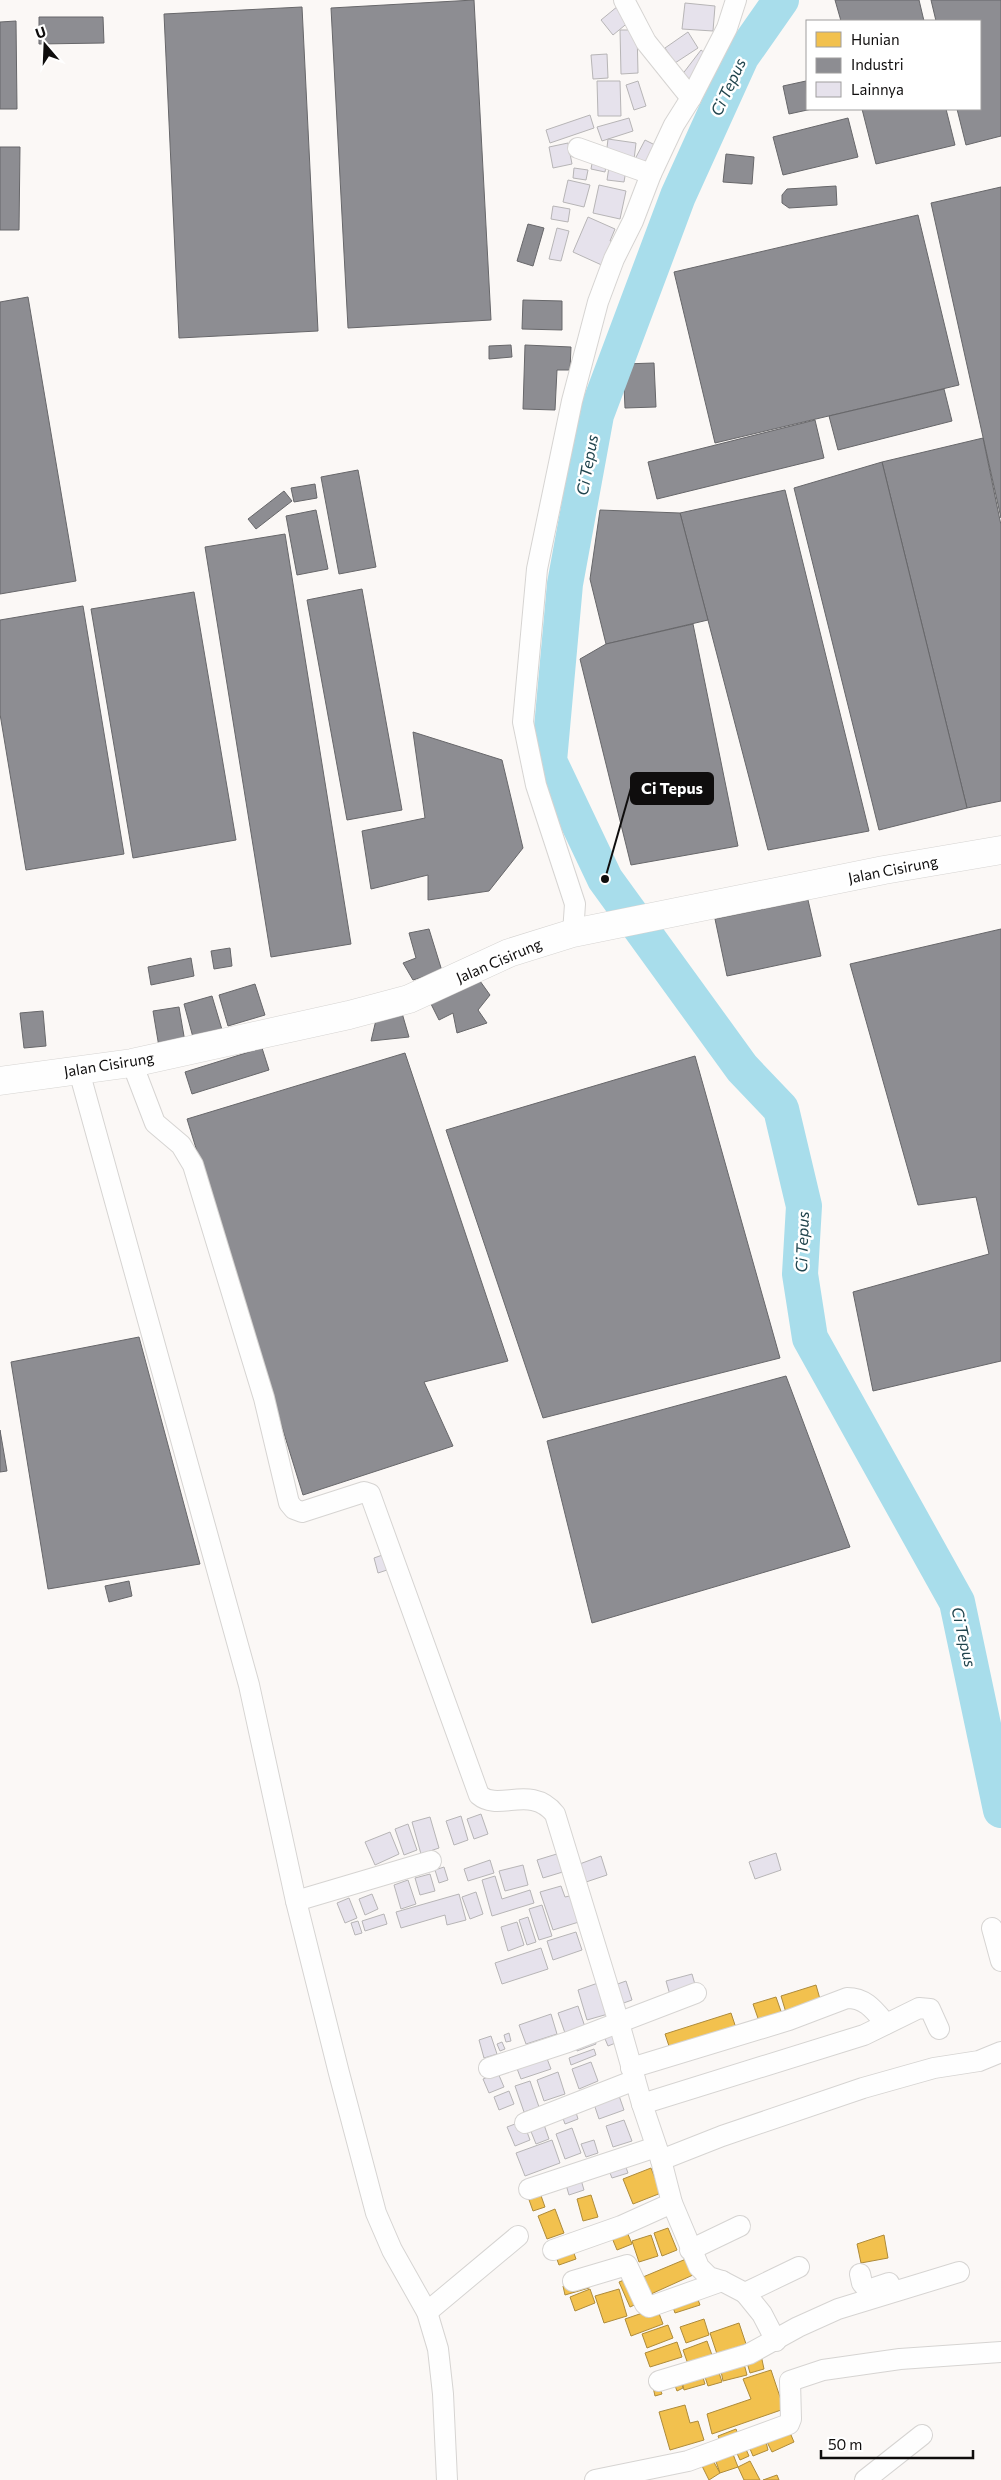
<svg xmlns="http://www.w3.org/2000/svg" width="1001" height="2480" font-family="Commissioner,sans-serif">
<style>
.homes{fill:#f2c14e;stroke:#ae8b3a}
.industry{fill:#8d8d92;stroke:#67676a}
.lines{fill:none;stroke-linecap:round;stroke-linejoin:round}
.river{stroke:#a8ddeb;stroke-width:36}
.building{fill:#e6e2ec;stroke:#b7b5b6}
.street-casing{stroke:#d6d4d2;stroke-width:22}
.secondary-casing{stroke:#d6d4d2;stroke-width:29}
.street{stroke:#fefefe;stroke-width:20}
.secondary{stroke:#fefefe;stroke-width:28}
.labels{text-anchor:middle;stroke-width:5;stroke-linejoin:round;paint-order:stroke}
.street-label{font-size:15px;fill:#0f0d0d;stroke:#fff}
.water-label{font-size:16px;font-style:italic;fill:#20444d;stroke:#fff}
.leader{fill:none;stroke:#0f0d0d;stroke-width:2}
.callout-dot{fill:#0f0d0d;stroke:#fff;stroke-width:2}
.callout{fill:#0f0d0d;stroke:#0f0d0d;stroke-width:2}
.callout-label{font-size:16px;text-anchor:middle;font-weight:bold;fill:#fff}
</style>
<rect width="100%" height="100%" fill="#fbf8f6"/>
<g class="homes">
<polygon points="816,1985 822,2006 787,2016 781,1996"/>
<polygon points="776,1997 783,2017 760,2024 753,2004"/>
<polygon points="731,2013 737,2031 671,2052 665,2034"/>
<polygon points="651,2168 661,2193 633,2204 623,2179"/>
<polygon points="539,2190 545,2207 533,2211 527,2194"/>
<polygon points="591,2195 598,2217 583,2221 577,2199"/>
<polygon points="555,2209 564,2233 547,2239 538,2216"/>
<polygon points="625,2227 632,2244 617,2250 610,2233"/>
<polygon points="668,2228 677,2250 662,2256 654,2233"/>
<polygon points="651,2235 658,2256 639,2262 632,2241"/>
<polygon points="884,2235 888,2258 861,2263 857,2244"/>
<polygon points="571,2245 576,2259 559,2265 554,2251"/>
<polygon points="686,2259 693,2275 651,2294 643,2277"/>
<polygon points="587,2278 589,2288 565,2295 563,2286"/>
<polygon points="629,2278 641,2302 630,2307 619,2282"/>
<polygon points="590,2289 595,2303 575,2311 570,2297"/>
<polygon points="619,2289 627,2316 604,2323 595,2296"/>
<polygon points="696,2294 700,2305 675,2313 671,2302"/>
<polygon points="657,2308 663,2324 631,2336 625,2319"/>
<polygon points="704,2319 709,2335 686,2343 680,2327"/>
<polygon points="739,2323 746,2344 717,2354 710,2333"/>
<polygon points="668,2325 673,2338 647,2348 642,2334"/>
<polygon points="707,2341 713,2358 689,2367 683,2350"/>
<polygon points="677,2342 682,2357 650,2367 645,2353"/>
<polygon points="761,2355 764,2369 750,2373 746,2359"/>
<polygon points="743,2360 747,2375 723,2381 720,2366"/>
<polygon points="717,2366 722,2382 708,2386 703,2371"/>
<polygon points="771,2370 784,2409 712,2434 707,2414 751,2399 743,2379"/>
<polygon points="701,2371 705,2384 684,2390 681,2377"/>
<polygon points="681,2381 683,2388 677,2391 674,2383"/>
<polygon points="659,2386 662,2394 655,2396 653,2387"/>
<polygon points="685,2405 690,2423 698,2421 704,2440 670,2450 659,2412"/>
<polygon points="788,2428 794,2442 772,2452 765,2438"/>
<polygon points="736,2429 740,2440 722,2446 718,2436"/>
<polygon points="765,2438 768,2450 753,2456 748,2444"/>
<polygon points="744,2445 749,2456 740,2460 735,2449"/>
<polygon points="731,2449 738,2467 720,2473 714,2456"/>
<polygon points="711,2457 720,2473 709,2480 700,2462"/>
<polygon points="750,2461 760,2480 744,2480 738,2467"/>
<polygon points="777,2475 779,2480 763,2480"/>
</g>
<g class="industry">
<polygon points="474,0 491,320 348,328 331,8"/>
<polygon points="835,0 919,0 924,21 841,21"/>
<polygon points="931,0 1001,0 1001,136 966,145 957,109 980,109 980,21 936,21"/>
<polygon points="302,7 318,331 179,338 164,14"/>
<polygon points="39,17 103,17 104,43 39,44"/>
<polygon points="16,21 17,109 0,109 0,22"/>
<polygon points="806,81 807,109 812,109 789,114 783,86"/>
<polygon points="862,109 946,109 955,145 876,164"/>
<polygon points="848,118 858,157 783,175 773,137"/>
<polygon points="0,147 20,147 19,230 0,230"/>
<polygon points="726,154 754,157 752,184 723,182"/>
<polygon points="836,186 837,205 789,208 782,203 782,195 787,189"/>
<polygon points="1001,187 1001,518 931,203"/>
<polygon points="918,215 959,385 715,443 674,272"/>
<polygon points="528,224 544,228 533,266 517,261"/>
<polygon points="28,297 76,581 0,594 0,302"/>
<polygon points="523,300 562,301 562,330 522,329"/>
<polygon points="511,345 512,357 489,359 489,346"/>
<polygon points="525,345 571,347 570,370 557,370 555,410 523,409"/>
<polygon points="654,363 656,407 625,408 623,364"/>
<polygon points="944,389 952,421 838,450 829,416"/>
<polygon points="815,420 824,458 657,499 648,462"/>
<polygon points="983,438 1001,525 1001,801 967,808 882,462"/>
<polygon points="882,462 967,808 879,830 794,488"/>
<polygon points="358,470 376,567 339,574 321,477"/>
<polygon points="315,484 317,498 294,502 291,488"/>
<polygon points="785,490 869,831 768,850 680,513"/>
<polygon points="284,491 292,501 256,529 248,519"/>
<polygon points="316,510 328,569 297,575 286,516"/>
<polygon points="600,510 680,513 708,620 606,644 590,579"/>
<polygon points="285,534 351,944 271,957 205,547"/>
<polygon points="362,589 402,810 347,820 307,600"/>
<polygon points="194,592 236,840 133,858 91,609"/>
<polygon points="83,606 124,854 26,870 0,714 0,620"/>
<polygon points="693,624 738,846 631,865 580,659 606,644"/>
<polygon points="413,732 502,760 523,848 489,891 428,900 428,875 371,889 362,831 425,818"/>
<polygon points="808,900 821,956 727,976 715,919"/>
<polygon points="429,929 442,971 413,980 403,963 416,958 409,933"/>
<polygon points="1001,929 1001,1361 873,1391 853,1292 989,1254 976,1197 918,1205 850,964"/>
<polygon points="230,948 232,966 214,969 211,951"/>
<polygon points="191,958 194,976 151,985 148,967"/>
<polygon points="480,981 490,995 478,1010 487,1023 457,1033 453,1013 439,1020 431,1004"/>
<polygon points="255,984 265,1015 228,1026 219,995"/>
<polygon points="212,996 223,1033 194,1041 184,1004"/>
<polygon points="179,1007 185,1042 159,1047 153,1011"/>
<polygon points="43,1011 46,1046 24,1048 20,1013"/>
<polygon points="402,1013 409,1037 371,1041 376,1020"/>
<polygon points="262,1048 269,1070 192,1094 185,1072"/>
<polygon points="405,1053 508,1361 424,1382 453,1446 303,1495 187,1119"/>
<polygon points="695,1056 780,1358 543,1418 446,1130"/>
<polygon points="139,1337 200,1564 48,1589 11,1362"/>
<polygon points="786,1376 850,1547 592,1623 547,1441"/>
<polygon points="0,1430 7,1471 0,1472"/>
<polygon points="129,1581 132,1596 109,1602 105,1586"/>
</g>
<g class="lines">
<polyline class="river" points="781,0 741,57 678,196 596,415 565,584 549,761 605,879 742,1068 781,1109 804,1206 800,1274 810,1338 957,1602 1001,1810"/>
</g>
<g class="building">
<polygon points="685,3 715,6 713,31 682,29"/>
<polygon points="618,6 630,21 613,35 601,20"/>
<polygon points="620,30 637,30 638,73 621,74"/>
<polygon points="688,32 698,48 675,63 665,48"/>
<polygon points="701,50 710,57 686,87 678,80"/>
<polygon points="607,54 608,78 593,79 591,55"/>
<polygon points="597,81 620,81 621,116 598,116"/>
<polygon points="638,81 646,106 634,110 626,85"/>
<polygon points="590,115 594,128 550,143 546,130"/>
<polygon points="629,118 633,131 602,141 597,127"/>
<polygon points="608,139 636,143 634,160 606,156"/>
<polygon points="645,140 655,145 645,166 634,161"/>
<polygon points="568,143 572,164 553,168 549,147"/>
<polygon points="593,158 607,160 605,172 591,169"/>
<polygon points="609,167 626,170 624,182 607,180"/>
<polygon points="574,168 588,170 586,180 573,178"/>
<polygon points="568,180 590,185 584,207 563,202"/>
<polygon points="599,185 626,191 620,219 593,213"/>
<polygon points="553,206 570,209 568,222 551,219"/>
<polygon points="588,217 615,229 610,241 616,244 606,267 573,252"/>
<polygon points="557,228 569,231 561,261 549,259"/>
<polygon points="388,1553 393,1568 378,1573 374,1558"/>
<polygon points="481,1814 488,1834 474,1839 467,1819"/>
<polygon points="461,1816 468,1840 454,1845 446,1821"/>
<polygon points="430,1817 439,1848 421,1854 412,1822"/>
<polygon points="408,1824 417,1850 404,1855 395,1829"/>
<polygon points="390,1832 399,1854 375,1865 365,1842"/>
<polygon points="560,1853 566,1871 543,1878 537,1860"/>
<polygon points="776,1853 781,1870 755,1879 749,1862"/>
<polygon points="601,1856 607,1875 583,1883 577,1865"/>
<polygon points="490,1860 494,1873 468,1881 464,1869"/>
<polygon points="523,1865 528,1885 505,1891 499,1871"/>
<polygon points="444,1867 448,1880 439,1883 435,1870"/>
<polygon points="430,1874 435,1891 420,1895 415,1878"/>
<polygon points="495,1876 502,1899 530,1890 534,1903 492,1916 482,1880"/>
<polygon points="408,1880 416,1904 401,1909 394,1885"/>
<polygon points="561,1886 565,1897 574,1895 582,1921 553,1930 540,1892"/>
<polygon points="476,1892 483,1914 470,1919 462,1897"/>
<polygon points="372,1894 378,1909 365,1915 359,1899"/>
<polygon points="459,1894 466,1920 447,1925 445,1915 401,1928 396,1912"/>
<polygon points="349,1898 357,1918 345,1923 337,1903"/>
<polygon points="542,1905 552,1936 539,1940 529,1909"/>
<polygon points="384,1914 387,1924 365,1931 362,1921"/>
<polygon points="528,1917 536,1942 527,1945 519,1920"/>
<polygon points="358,1921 362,1933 355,1935 351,1923"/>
<polygon points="517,1922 524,1945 508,1951 501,1927"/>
<polygon points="576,1932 582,1950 553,1960 547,1941"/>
<polygon points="541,1948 548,1969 502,1984 495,1963"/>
<polygon points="692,1974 696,1988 670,1995 666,1981"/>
<polygon points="626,1981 632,2000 618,2005 612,1986"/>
<polygon points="598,1983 608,2014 587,2020 578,1990"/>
<polygon points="578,2006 585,2027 565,2033 558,2013"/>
<polygon points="551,2014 557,2034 526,2044 519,2025"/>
<polygon points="613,2030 618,2042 608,2046 603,2034"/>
<polygon points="509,2033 511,2041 506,2042 504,2035"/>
<polygon points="491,2036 497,2054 484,2058 479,2040"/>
<polygon points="594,2037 596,2044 577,2051 575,2044"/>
<polygon points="502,2042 505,2049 500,2051 497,2044"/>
<polygon points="594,2049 596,2055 571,2065 569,2058"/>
<polygon points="546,2056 551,2069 521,2079 516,2066"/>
<polygon points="591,2062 598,2081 579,2089 572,2069"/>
<polygon points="558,2072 565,2094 544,2101 537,2080"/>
<polygon points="498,2073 504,2087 489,2093 483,2079"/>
<polygon points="530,2081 539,2107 524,2112 515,2086"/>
<polygon points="617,2090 624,2110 599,2119 592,2098"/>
<polygon points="509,2091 514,2104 499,2110 494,2097"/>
<polygon points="574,2106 578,2119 565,2124 560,2110"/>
<polygon points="542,2119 549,2139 536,2144 528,2124"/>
<polygon points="624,2120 632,2141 613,2147 606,2126"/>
<polygon points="523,2121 530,2140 515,2146 507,2127"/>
<polygon points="572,2128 581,2153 565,2159 556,2134"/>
<polygon points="552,2140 560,2163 525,2176 516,2153"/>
<polygon points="594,2140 598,2153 586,2157 581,2144"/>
<polygon points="624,2162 628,2173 612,2178 608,2168"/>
<polygon points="579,2173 584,2190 569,2195 564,2178"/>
</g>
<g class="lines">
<g class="street-casing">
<g id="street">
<polyline points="624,0 646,42 691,98"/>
<polyline points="578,148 651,174"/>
<polyline points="573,933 575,904 536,785 523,722 537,569 572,401 598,302 614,259 633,221 651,174 674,125 691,98 727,28 736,0"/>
<path d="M132,1063L155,1123L181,1145L193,1165L264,1398L289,1503L294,1509L302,1512L364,1492L370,1494L479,1795C499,1812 531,1784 555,1814L619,2023L642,2104L661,2160L672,2203L699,2267L709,2277L722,2281L745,2293L799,2267"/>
<polyline points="79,1071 249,1685 296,1901 339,2073 376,2213 392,2250 427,2312 438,2349 443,2394 447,2480"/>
<polyline points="296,1901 431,1861"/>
<polyline points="992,1928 1001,1961"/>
<polyline points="489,2068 568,2042 696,1993"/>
<path d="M631,2068L789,2020L847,1998C866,1998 874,2010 886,2024"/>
<polyline points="642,2104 864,2035 919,2008 930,2009 939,2029"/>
<polyline points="525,2123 635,2080"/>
<polyline points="661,2160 722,2136 863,2088 934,2068 979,2061 1001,2052"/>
<polyline points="529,2189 656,2147"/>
<polyline points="553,2250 621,2226 672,2203"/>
<polyline points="690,2250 740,2226"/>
<polyline points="860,2274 862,2283 868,2290 889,2283"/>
<polyline points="573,2281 627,2265 645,2304 649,2307 722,2281"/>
<polyline points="745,2293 762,2314 776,2341"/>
<polyline points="427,2312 518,2236"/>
<polyline points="659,2381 749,2354 798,2327 838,2309 959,2272"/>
<polyline points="595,2480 688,2461 789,2424 791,2419 790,2381 823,2370 900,2359 1001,2352"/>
<polyline points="865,2480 922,2435"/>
</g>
</g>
<g class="secondary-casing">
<polyline id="secondary" points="0,1081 132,1063 349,1015 409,999 509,953 573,933 884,870 1001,850"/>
</g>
<use href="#street" class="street"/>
<use href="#secondary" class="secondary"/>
</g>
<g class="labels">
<g class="street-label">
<text transform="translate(893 870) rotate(-11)" y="5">Jalan Cisirung</text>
<text transform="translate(499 961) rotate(-23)" y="5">Jalan Cisirung</text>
<text transform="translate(109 1065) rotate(-9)" y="5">Jalan Cisirung</text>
</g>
<g class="water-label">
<text transform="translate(728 87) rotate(-65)" y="6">Ci Tepus</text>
<text transform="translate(587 465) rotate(-80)" y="6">Ci Tepus</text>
<text transform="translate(802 1242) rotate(-88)" y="6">Ci Tepus</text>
<text transform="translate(964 1637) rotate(77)" y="6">Ci Tepus</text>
</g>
</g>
<path class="leader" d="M605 879L631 788"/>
<circle class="callout-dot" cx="605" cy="879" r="5"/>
<rect class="callout" x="631" y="773" width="82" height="31" rx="5"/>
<g class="callout-label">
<text x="672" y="794">Ci Tepus</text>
</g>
<rect x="806" y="20" width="175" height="90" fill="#ffffff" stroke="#9f9e9e"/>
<rect x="816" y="32" width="25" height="15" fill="#f2c14e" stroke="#9f9e9e"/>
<text x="851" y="45" font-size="15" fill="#0f0d0d">Hunian</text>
<rect x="816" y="58" width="25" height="15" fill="#8d8d92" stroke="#9f9e9e"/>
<text x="851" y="70" font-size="15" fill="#0f0d0d">Industri</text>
<rect x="816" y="82" width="25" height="15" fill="#e6e2ec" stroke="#9f9e9e"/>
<text x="851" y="95" font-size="15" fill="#0f0d0d">Lainnya</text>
<g transform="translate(45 45) rotate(341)" stroke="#ffffff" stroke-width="4" paint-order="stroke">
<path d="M0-4L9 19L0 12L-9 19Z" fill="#0f0d0d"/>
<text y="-8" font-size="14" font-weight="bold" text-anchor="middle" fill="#0f0d0d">U</text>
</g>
<path d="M821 2450v8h152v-8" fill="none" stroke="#0f0d0d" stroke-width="2.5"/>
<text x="828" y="2450" font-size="15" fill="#0f0d0d" stroke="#ffffff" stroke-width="4" paint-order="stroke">50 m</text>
</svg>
